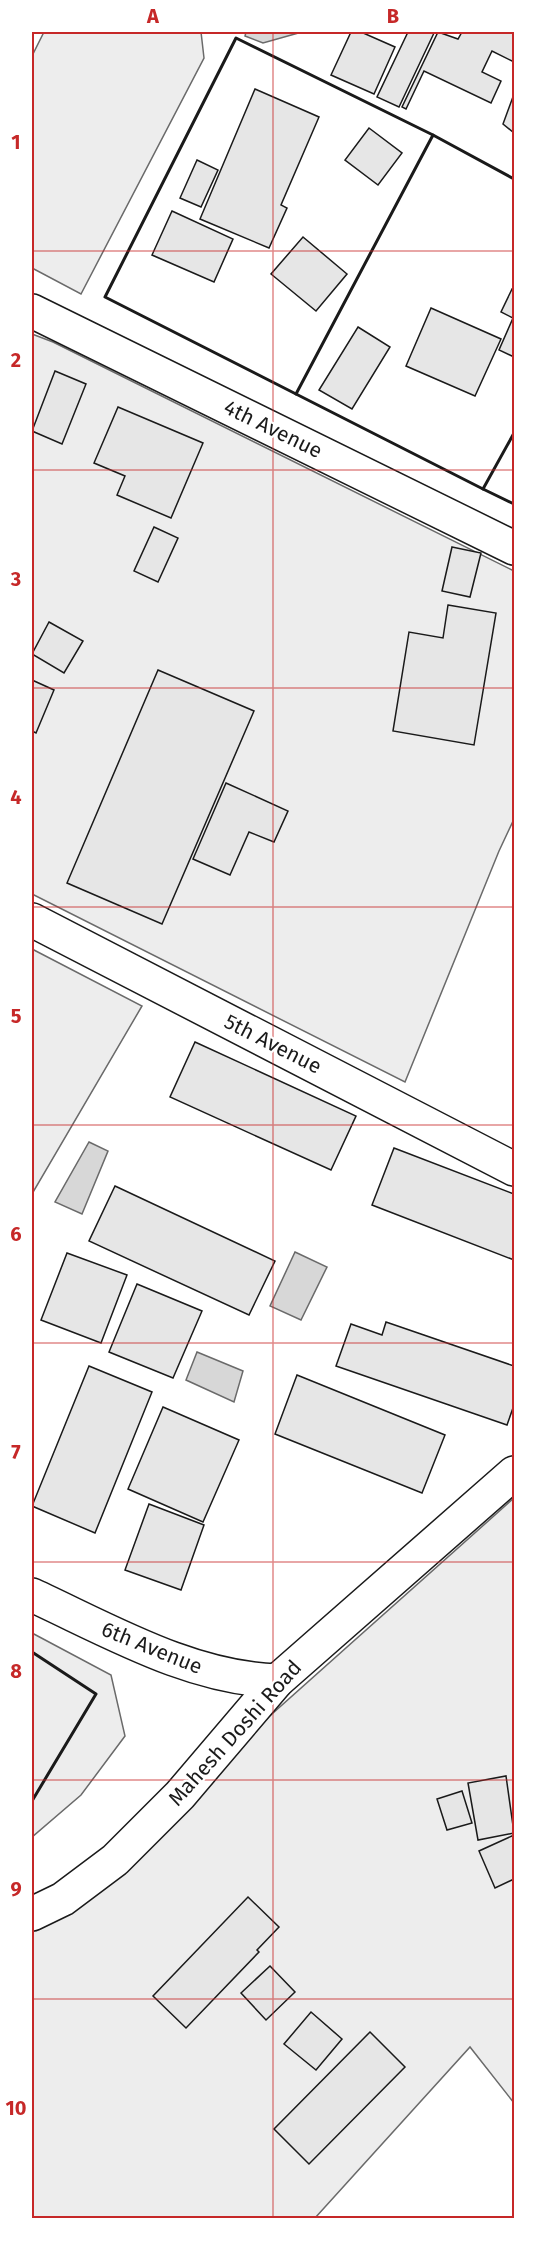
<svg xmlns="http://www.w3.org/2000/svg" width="546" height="2250" font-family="'Fira Sans',sans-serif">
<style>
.built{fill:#ededed;stroke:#6a6a6a;stroke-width:1.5}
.water{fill:#d7d7d7;stroke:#6a6a6a;stroke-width:1.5}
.building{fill:#e6e6e6;stroke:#1a1a1a;stroke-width:1.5}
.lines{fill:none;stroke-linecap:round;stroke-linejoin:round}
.minor-casing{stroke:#1a1a1a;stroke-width:36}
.minor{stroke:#fff;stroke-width:33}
.wall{stroke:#1a1a1a;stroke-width:3}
.grid{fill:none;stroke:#c62828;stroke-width:1.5;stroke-opacity:0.55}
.labels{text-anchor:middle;stroke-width:4.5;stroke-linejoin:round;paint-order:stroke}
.street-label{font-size:21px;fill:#1a1a1a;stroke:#fff}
.neatline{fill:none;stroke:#c62828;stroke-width:2}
.grid-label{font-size:20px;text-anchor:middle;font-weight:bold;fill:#c62828}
</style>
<rect width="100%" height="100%" fill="#fff"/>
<g class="built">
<polygon points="44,32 201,32 204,58 81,294 32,268 32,56"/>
<polygon points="32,334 53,342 514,571 514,819 499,851 405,1082 32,894"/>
<polygon points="32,949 142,1006 32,1194"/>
<polygon points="514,1498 514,2103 470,2047 315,2218 32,2218 32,1928"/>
<polygon points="32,1633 111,1675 125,1736 81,1795 32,1837"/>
</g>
<g class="water">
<polygon points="246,32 302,32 263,43 245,36"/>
<polygon points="89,1142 108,1151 82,1214 55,1202"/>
<polygon points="295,1252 327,1267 301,1320 270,1306"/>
<polygon points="197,1352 243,1371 234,1402 186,1380"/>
</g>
<g class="building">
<polygon points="351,32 361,32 395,47 374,94 331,75"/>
<polygon points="408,32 434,33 399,107 377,97"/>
<polygon points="438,32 458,39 462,32 514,32 514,62 492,51 482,72 501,81 491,103 424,71 406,109 402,107"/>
<polygon points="255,89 319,117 281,205 287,208 269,248 200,219"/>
<polygon points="514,94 514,133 503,124"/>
<polygon points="369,128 402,153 378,185 345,160"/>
<polygon points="197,160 218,170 201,207 180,198"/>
<polygon points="172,211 233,239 214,282 152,255"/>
<polygon points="303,237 347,274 316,311 271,274"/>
<polygon points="512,289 514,290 514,357 499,350 513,318 501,312"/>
<polygon points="431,308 501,339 475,396 406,366"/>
<polygon points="358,327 390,347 352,409 319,390"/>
<polygon points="55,371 86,384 62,444 32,431"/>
<polygon points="118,407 203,443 171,518 117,495 125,476 94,463"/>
<polygon points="154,527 178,538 158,582 134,571"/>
<polygon points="452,547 481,553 470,597 442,591"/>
<polygon points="448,605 496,613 474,745 393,731 409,632 443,638"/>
<polygon points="49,622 83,641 64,673 32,654"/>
<polygon points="158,670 254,711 162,924 67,883"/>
<polygon points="32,680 54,690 36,733 32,731"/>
<polygon points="226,783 288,811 274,842 249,832 230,875 193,859"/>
<polygon points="195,1042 356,1116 331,1170 170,1097"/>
<polygon points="394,1148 514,1194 514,1260 372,1205"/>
<polygon points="115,1186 275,1261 249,1315 89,1241"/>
<polygon points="67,1253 127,1275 101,1343 41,1320"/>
<polygon points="137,1284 202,1311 173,1378 109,1352"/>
<polygon points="386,1322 514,1366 514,1405 507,1425 336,1366 351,1324 382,1335"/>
<polygon points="89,1366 152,1392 95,1533 32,1506"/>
<polygon points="297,1375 445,1435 422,1493 275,1434"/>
<polygon points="163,1407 239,1440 203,1522 128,1489"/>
<polygon points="149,1504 204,1525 181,1590 125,1570"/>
<polygon points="506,1776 514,1833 478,1840 468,1783"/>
<polygon points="462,1791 472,1823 447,1830 437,1799"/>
<polygon points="514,1835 514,1879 495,1888 479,1851"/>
<polygon points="248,1897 279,1927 257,1950 259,1952 186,2028 153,1996"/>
<polygon points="270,1966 295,1992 266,2020 241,1993"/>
<polygon points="311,2012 342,2039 316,2070 284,2044"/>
<polygon points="370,2032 405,2067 309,2164 274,2129"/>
</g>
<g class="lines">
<g class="minor-casing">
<g id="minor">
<polyline points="32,311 514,548"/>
<polyline points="32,920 514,1169"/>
<path d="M32,1595C110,1631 190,1678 277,1681"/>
<polyline points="32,1914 63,1899 115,1860 180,1795 277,1681 514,1473"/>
</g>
</g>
<use href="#minor" class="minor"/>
<g class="wall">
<polyline points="296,394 105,297 236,38 433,135"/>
<polyline points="514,433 483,489 514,504"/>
<polyline points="483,489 296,394 433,135 514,179"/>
<polyline points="32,1652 96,1694 32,1801"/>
</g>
</g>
<path class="grid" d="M273,32V2218M32,251H514M32,470H514M32,688H514M32,907H514M32,1125H514M32,1343H514M32,1562H514M32,1780H514M32,1999H514"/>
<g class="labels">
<g class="street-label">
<text transform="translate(273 429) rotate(26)" y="7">4th Avenue</text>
<text transform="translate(273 1044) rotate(27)" y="7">5th Avenue</text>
<text transform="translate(152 1648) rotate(22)" y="7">6th Avenue</text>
<text transform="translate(235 1733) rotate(-48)" y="7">Mahesh Doshi Road</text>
</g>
</g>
<rect width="546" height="2250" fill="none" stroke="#ffffff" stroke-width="66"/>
<rect x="33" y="33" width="480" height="2184" class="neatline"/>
<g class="grid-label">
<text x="153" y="23">A</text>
<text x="393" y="23">B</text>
<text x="16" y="149">1</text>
<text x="16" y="367">2</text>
<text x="16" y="586">3</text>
<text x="16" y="804">4</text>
<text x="16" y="1023">5</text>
<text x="16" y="1241">6</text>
<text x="16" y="1459">7</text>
<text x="16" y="1678">8</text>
<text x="16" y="1896">9</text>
<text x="16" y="2115">10</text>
</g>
</svg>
